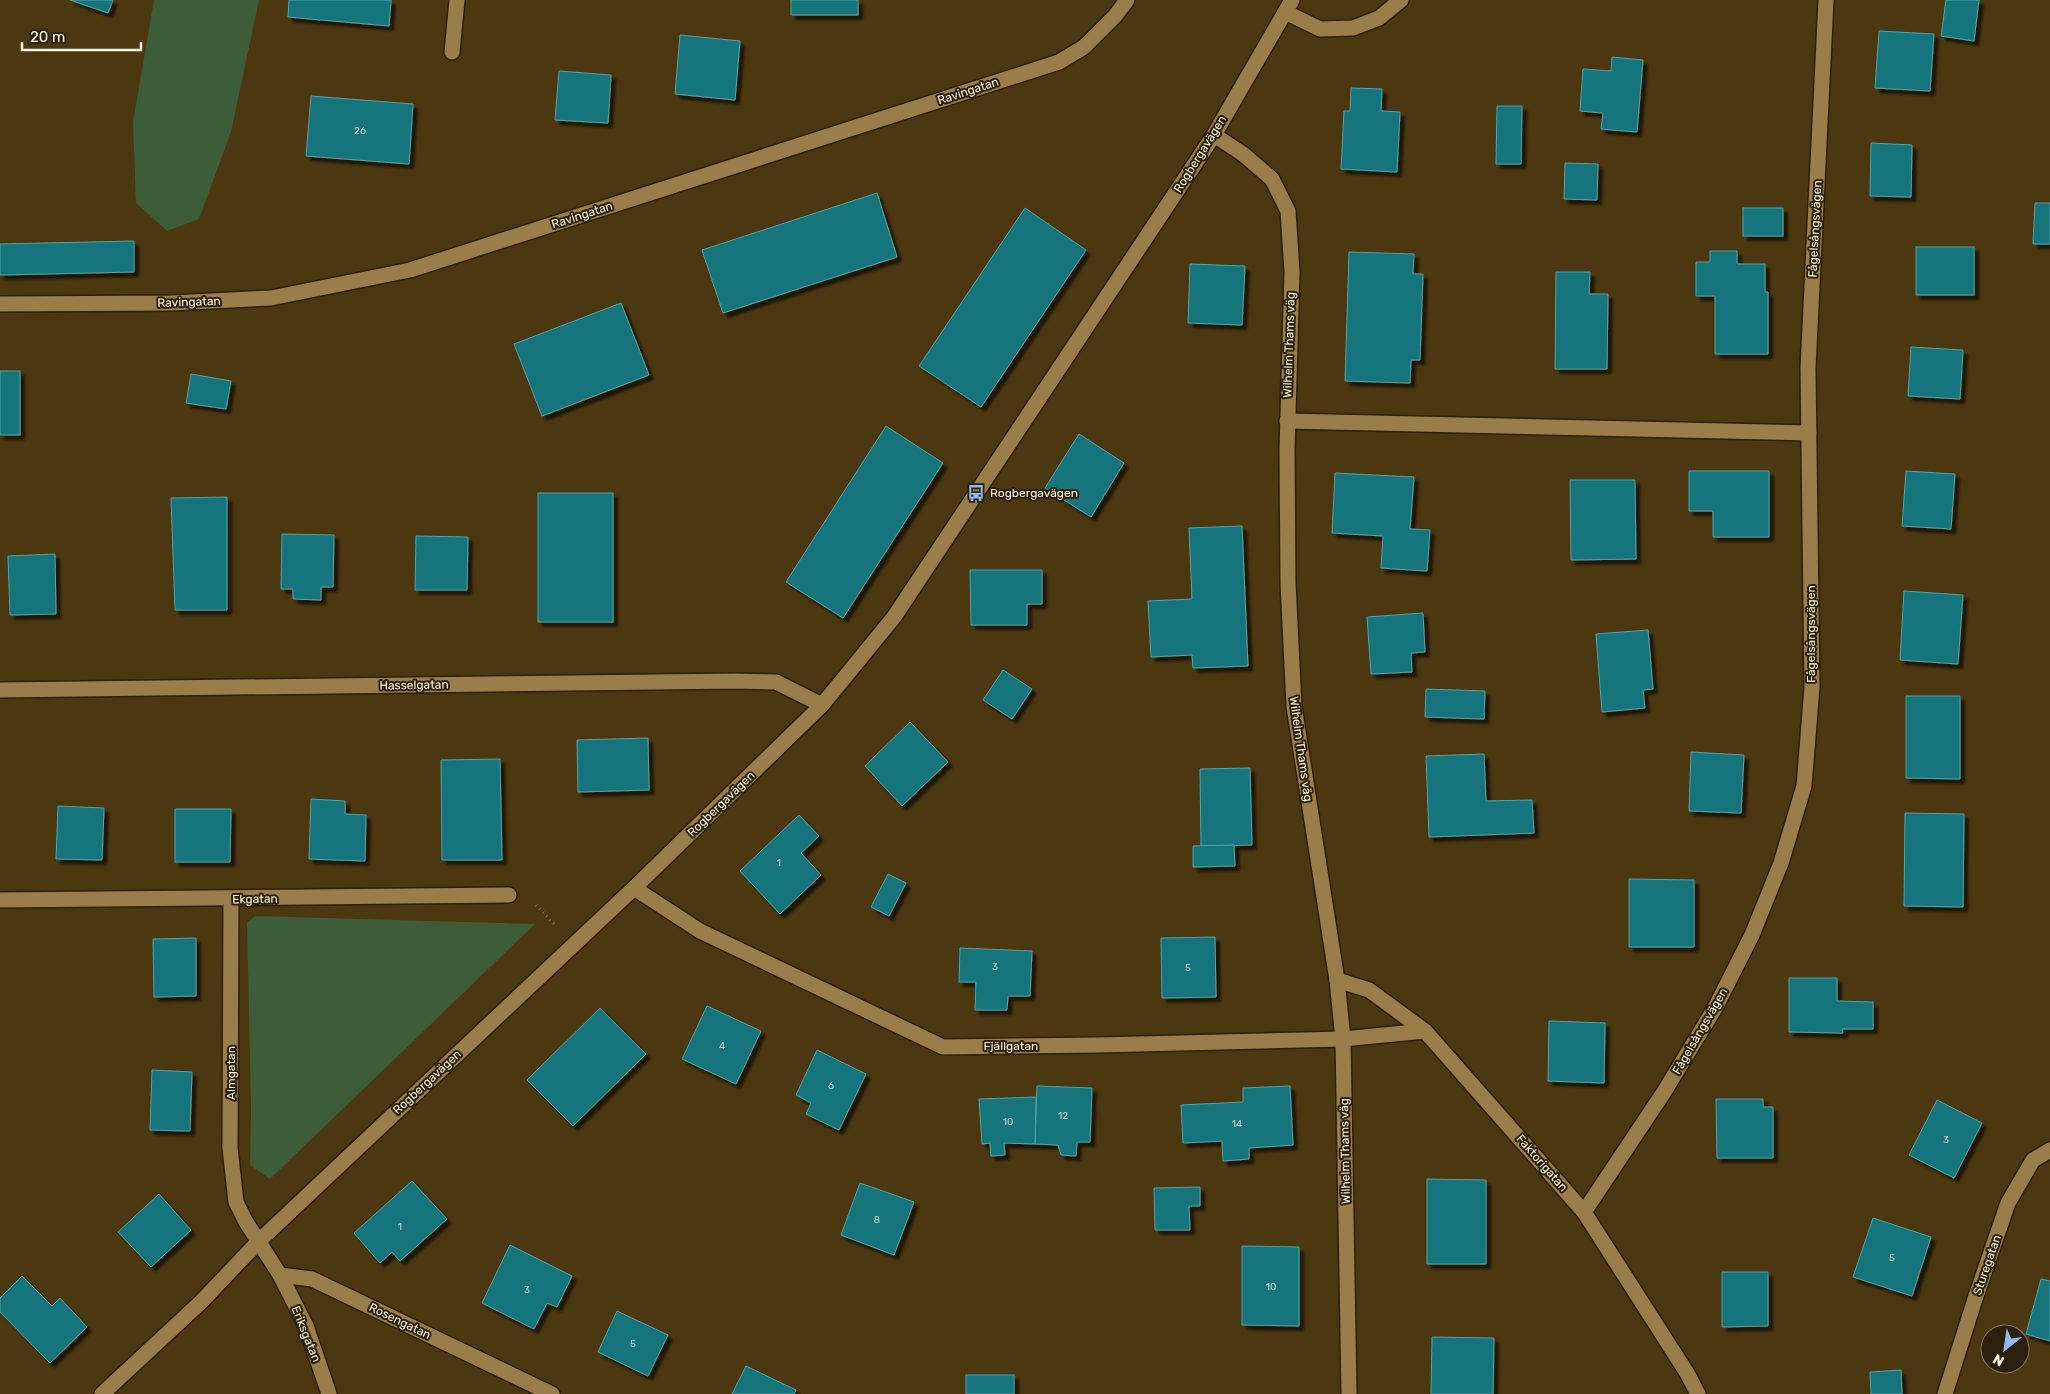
<svg xmlns="http://www.w3.org/2000/svg" width="2050" height="1394" font-family="Rubik,sans-serif">
<style>
.green{fill:#3d5c38}
.building{fill:#13757b;stroke:#55a2a7;filter:url(#shadow)}
.lines{fill:none;stroke-linecap:round;stroke-linejoin:round}
.minor-casing{stroke:#2d2005;stroke-width:18}
.path{stroke:#847351;stroke-width:3;stroke-dasharray:1 4;stroke-linecap:butt}
.minor{stroke:#997d4a;stroke-width:15}
.labels{text-anchor:middle;stroke-width:4;stroke-linejoin:round;paint-order:stroke}
.number-label{font-size:10px;fill:#c4d4c5}
.street-label{font-size:12px;fill:#fff3de;stroke:#2b200b}
.poi-label{font-size:12px;fill:#fff3de;stroke:#2b200b;text-anchor:start}
</style>
<defs>
<filter id="shadow"><feDropShadow dx="4.5" dy="4.5" stdDeviation="1" flood-color="#0009"/></filter>
</defs>
<rect width="100%" height="100%" fill="#4b3710"/>
<g class="green">
<polygon points="154,0 259,0 231,132 199,219 167,231 136,203 133,122"/>
<polygon points="255,916 535,924 270,1179 250,1165 251,1108 247,923"/>
</g>
<g class="building">
<polygon points="70,0 113,0 108,13"/>
<polygon points="289,0 391,0 389,26 288,17"/>
<rect x="791" y="0" width="67" height="15"/>
<polygon points="1946,0 1979,0 1974,41 1941,36"/>
<polygon points="1879,31 1934,34 1930,91 1875,88"/>
<polygon points="680,35 740,41 735,100 675,94"/>
<polygon points="1612,57 1643,60 1637,132 1601,129 1603,113 1580,111 1583,69 1611,71"/>
<polygon points="559,71 611,75 608,123 555,120"/>
<polygon points="1351,88 1382,89 1381,111 1400,112 1397,172 1341,169 1344,111 1350,111"/>
<polygon points="311,96 413,104 409,164 306,156"/>
<polygon points="1497,106 1522,106 1521,164 1496,164"/>
<polygon points="1871,143 1912,145 1911,197 1870,196"/>
<polygon points="1565,163 1598,164 1597,200 1564,199"/>
<polygon points="877,193 897,257 723,313 702,250"/>
<polygon points="2035,203 2050,203 2050,244 2033,244"/>
<polygon points="1025,208 1086,250 981,407 919,366"/>
<rect x="1743" y="208" width="40" height="28"/>
<polygon points="134,241 134,272 0,275 0,244"/>
<rect x="1916" y="247" width="58" height="48"/>
<polygon points="1710,251 1737,251 1737,264 1765,264 1765,292 1768,292 1768,354 1715,354 1715,296 1696,296 1696,262 1710,262"/>
<polygon points="1349,252 1414,254 1413,274 1423,274 1420,360 1411,360 1410,383 1345,381"/>
<polygon points="1190,264 1245,266 1242,325 1188,323"/>
<polygon points="1556,272 1590,272 1589,294 1608,294 1607,369 1555,369"/>
<polygon points="621,303 649,375 542,416 514,344"/>
<polygon points="1911,347 1963,350 1960,399 1908,396"/>
<rect x="0" y="371" width="20" height="64"/>
<polygon points="191,374 231,381 226,409 186,403"/>
<polygon points="886,426 943,463 843,618 786,582"/>
<polygon points="1079,434 1124,463 1091,517 1045,488"/>
<polygon points="1689,471 1769,471 1769,537 1713,537 1713,511 1689,511"/>
<polygon points="1906,471 1955,474 1951,529 1902,526"/>
<polygon points="1335,473 1414,477 1410,529 1430,530 1427,571 1381,568 1383,536 1332,533"/>
<polygon points="1570,480 1635,480 1636,559 1571,560"/>
<rect x="538" y="493" width="75" height="129"/>
<polygon points="227,497 227,610 175,610 171,498"/>
<polygon points="1242,526 1248,666 1193,668 1192,655 1151,657 1148,601 1192,599 1189,528"/>
<polygon points="282,534 334,535 333,587 321,587 321,600 293,599 293,589 281,589"/>
<polygon points="416,536 468,537 467,590 415,590"/>
<polygon points="55,554 56,614 10,615 8,556"/>
<polygon points="970,570 1042,570 1042,604 1027,604 1027,625 971,625"/>
<polygon points="1904,591 1963,595 1958,664 1900,660"/>
<polygon points="1423,613 1425,652 1411,653 1412,672 1371,674 1367,617"/>
<polygon points="1648,630 1653,689 1643,690 1645,708 1602,712 1596,634"/>
<polygon points="1003,670 1032,689 1012,719 983,700"/>
<polygon points="1426,689 1485,691 1484,719 1425,717"/>
<polygon points="1906,696 1960,696 1960,779 1906,778"/>
<polygon points="910,722 948,762 902,806 865,766"/>
<polygon points="648,738 649,790 578,792 577,740"/>
<polygon points="1691,752 1744,755 1741,813 1689,811"/>
<polygon points="1484,754 1486,801 1532,800 1534,833 1429,837 1426,756"/>
<polygon points="500,759 502,860 442,860 441,760"/>
<polygon points="1250,768 1252,845 1201,846 1200,769"/>
<polygon points="311,799 345,801 345,814 366,815 365,861 309,859"/>
<polygon points="58,806 104,808 102,860 56,859"/>
<polygon points="175,809 231,809 230,862 175,862"/>
<polygon points="1905,813 1964,814 1963,907 1904,906"/>
<polygon points="799,815 819,836 801,853 821,875 780,914 740,871"/>
<polygon points="1234,845 1235,866 1193,867 1193,846"/>
<polygon points="888,874 906,883 889,916 871,907"/>
<polygon points="1629,879 1694,880 1694,947 1629,947"/>
<polygon points="1215,937 1216,997 1162,998 1161,938"/>
<polygon points="196,938 196,996 154,997 153,939"/>
<polygon points="960,948 1032,951 1030,996 1008,996 1007,1010 975,1010 976,982 959,982"/>
<polygon points="1789,978 1837,978 1837,1001 1873,1002 1873,1029 1842,1029 1843,1033 1789,1032"/>
<polygon points="707,1006 761,1031 736,1084 682,1059"/>
<polygon points="600,1008 646,1054 573,1126 527,1080"/>
<polygon points="1549,1021 1605,1023 1604,1083 1548,1081"/>
<polygon points="817,1050 866,1074 839,1130 806,1114 811,1103 796,1095"/>
<polygon points="152,1070 192,1072 190,1131 150,1130"/>
<polygon points="1037,1086 1092,1088 1090,1142 1077,1142 1076,1156 1061,1155 1058,1145 1035,1144"/>
<polygon points="1290,1086 1293,1145 1249,1148 1249,1159 1223,1161 1222,1141 1183,1143 1181,1105 1243,1102 1243,1088"/>
<polygon points="1036,1097 1035,1144 1004,1143 1005,1155 991,1156 990,1143 982,1144 979,1099"/>
<polygon points="1716,1099 1763,1099 1763,1107 1773,1107 1773,1158 1717,1158"/>
<polygon points="1937,1100 1982,1123 1954,1178 1909,1155"/>
<polygon points="1427,1179 1486,1180 1486,1264 1427,1264"/>
<polygon points="412,1181 447,1219 400,1261 392,1252 380,1263 354,1233"/>
<polygon points="860,1183 914,1202 894,1255 841,1235"/>
<polygon points="1200,1187 1200,1206 1189,1206 1190,1230 1155,1230 1154,1188"/>
<polygon points="159,1194 191,1230 151,1267 118,1232"/>
<polygon points="1873,1218 1931,1237 1912,1296 1853,1277"/>
<polygon points="510,1245 572,1276 557,1307 547,1303 534,1329 482,1303"/>
<polygon points="1242,1246 1299,1247 1299,1326 1242,1325"/>
<polygon points="1722,1272 1768,1272 1768,1326 1722,1327"/>
<polygon points="22,1276 52,1306 60,1298 87,1327 50,1363 0,1312 0,1298"/>
<polygon points="2041,1279 2050,1281 2050,1341 2026,1334"/>
<polygon points="617,1311 668,1335 648,1376 598,1352"/>
<polygon points="1432,1337 1494,1338 1493,1394 1431,1394"/>
<polygon points="746,1366 796,1390 794,1394 732,1394"/>
<polygon points="1901,1370 1902,1394 1871,1394 1870,1372"/>
<rect x="966" y="1375" width="48" height="19"/>
</g>
<g class="lines">
<g class="minor-casing">
<g id="minor">
<polyline points="1285,12 1320,29 1353,28 1379,18 1401,0"/>
<polyline points="452,52 457,0"/>
<polyline points="1214,135 1243,154 1272,179 1288,211 1292,272 1287,450 1288,583 1294,706 1337,980 1343,1039 1349,1394"/>
<polyline points="0,304 171,303 271,298 410,270 1059,62 1084,47 1115,16 1127,0"/>
<polyline points="1287,421 1809,433"/>
<polyline points="0,690 736,681 776,682 822,705"/>
<polyline points="634,888 700,931 943,1047 1098,1045 1343,1039 1425,1031"/>
<polyline points="231,899 230,1148 236,1202 246,1222 280,1275 312,1279 552,1394"/>
<polyline points="0,900 509,895"/>
<polyline points="1337,980 1369,990 1425,1031 1584,1212 1687,1373 1698,1394"/>
<polyline points="1584,1212 1664,1092 1715,1008 1752,935 1781,863 1804,786 1812,687 1808,368 1826,0"/>
<polyline points="280,1275 306,1326 329,1394"/>
<polyline points="102,1394 201,1302 259,1241 634,888 822,705 894,617 1214,135 1292,0"/>
<polyline points="1945,1394 1975,1299 2008,1203 2033,1160 2050,1150"/>
</g>
</g>
<polyline class="path" points="536,905 554,924"/>
<use href="#minor" class="minor"/>
</g>
<defs>
<g id="bus-bare" transform="scale(1.35)"><path d="M-5-6H5V4H4V6H2V4H-2V6H-4V4H-5ZM-3.5-4V0h7V-4ZM-3.5 1.2v1.5H-2V1.2ZM2 1.2v1.5H3.5V1.2Z" fill="#90b8fd" stroke="#2b200b" stroke-width="2.5" paint-order="stroke"/></g>
</defs>
<g fill-rule="evenodd">
<use href="#bus-bare" x="976" y="493"/>
</g>
<g class="labels">
<g class="number-label">
<text x="360" y="134">26</text>
<text x="779" y="866">1</text>
<text x="995" y="970">3</text>
<text x="1188" y="971">5</text>
<text x="722" y="1049">4</text>
<text x="831" y="1089">6</text>
<text x="1063" y="1119">12</text>
<text x="1008" y="1125">10</text>
<text x="1237" y="1127">14</text>
<text x="1946" y="1143">3</text>
<text x="877" y="1223">8</text>
<text x="400" y="1230">1</text>
<text x="1892" y="1261">5</text>
<text x="1271" y="1290">10</text>
<text x="527" y="1293">3</text>
<text x="633" y="1347">5</text>
</g>
<g class="street-label">
<text transform="translate(968 91) rotate(-18)" y="4">Ravingatan</text>
<text transform="translate(1200 154) rotate(-58)" y="4">Rogbergavägen</text>
<text transform="translate(582 215) rotate(-18)" y="4">Ravingatan</text>
<text transform="translate(1815 229) rotate(-87)" y="4">Fågelsångsvägen</text>
<text transform="translate(189 302) rotate(-2)" y="4">Ravingatan</text>
<text transform="translate(1289 345) rotate(-88)" y="4">Wilhelm Thams väg</text>
<text transform="translate(1811 634) rotate(-90)" y="4">Fågelsångsvägen</text>
<text transform="translate(414 685) rotate(-1)" y="4">Hasselgatan</text>
<text transform="translate(1301 749) rotate(82)" y="4">Wilhelm Thams väg</text>
<text transform="translate(721 804) rotate(-44)" y="4">Rogbergavägen</text>
<text transform="translate(255 899) rotate(-1)" y="4">Ekgatan</text>
<text transform="translate(1700 1031) rotate(-60)" y="4">Fågelsångsvägen</text>
<text x="1011" y="1050">Fjällgatan</text>
<text transform="translate(231 1073) rotate(-90)" y="4">Almgatan</text>
<text transform="translate(427 1082) rotate(-43)" y="4">Rogbergavägen</text>
<text transform="translate(1345 1151) rotate(-91)" y="4">Wilhelm Thams väg</text>
<text transform="translate(1542 1163) rotate(49)" y="4">Faktorigatan</text>
<text transform="translate(1987 1265) rotate(-71)" y="4">Sturegatan</text>
<text transform="translate(400 1321) rotate(26)" y="4">Rosengatan</text>
<text transform="translate(306 1334) rotate(68)" y="4">Eriksgatan</text>
</g>
<g class="poi-label">
<text x="990" y="497">Rogbergavägen</text>
</g>
</g>
<g transform="translate(2005 1349) rotate(210)"><circle r="24" fill="#2b200b" stroke="#80745f"/>
<path d="M0-4L9 19L0 12L-9 19Z" fill="#90b8fd"/>
<text y="-8" font-size="14" font-weight="bold" text-anchor="middle" fill="#fff3de">N</text>
</g>
<path d="M22 42v8h119v-8" fill="none" stroke="#fff3de" stroke-width="2.5"/>
<text x="30" y="42" font-size="15" fill="#fff3de" stroke="#2b200b" stroke-width="4" paint-order="stroke">20 m</text>
</svg>
